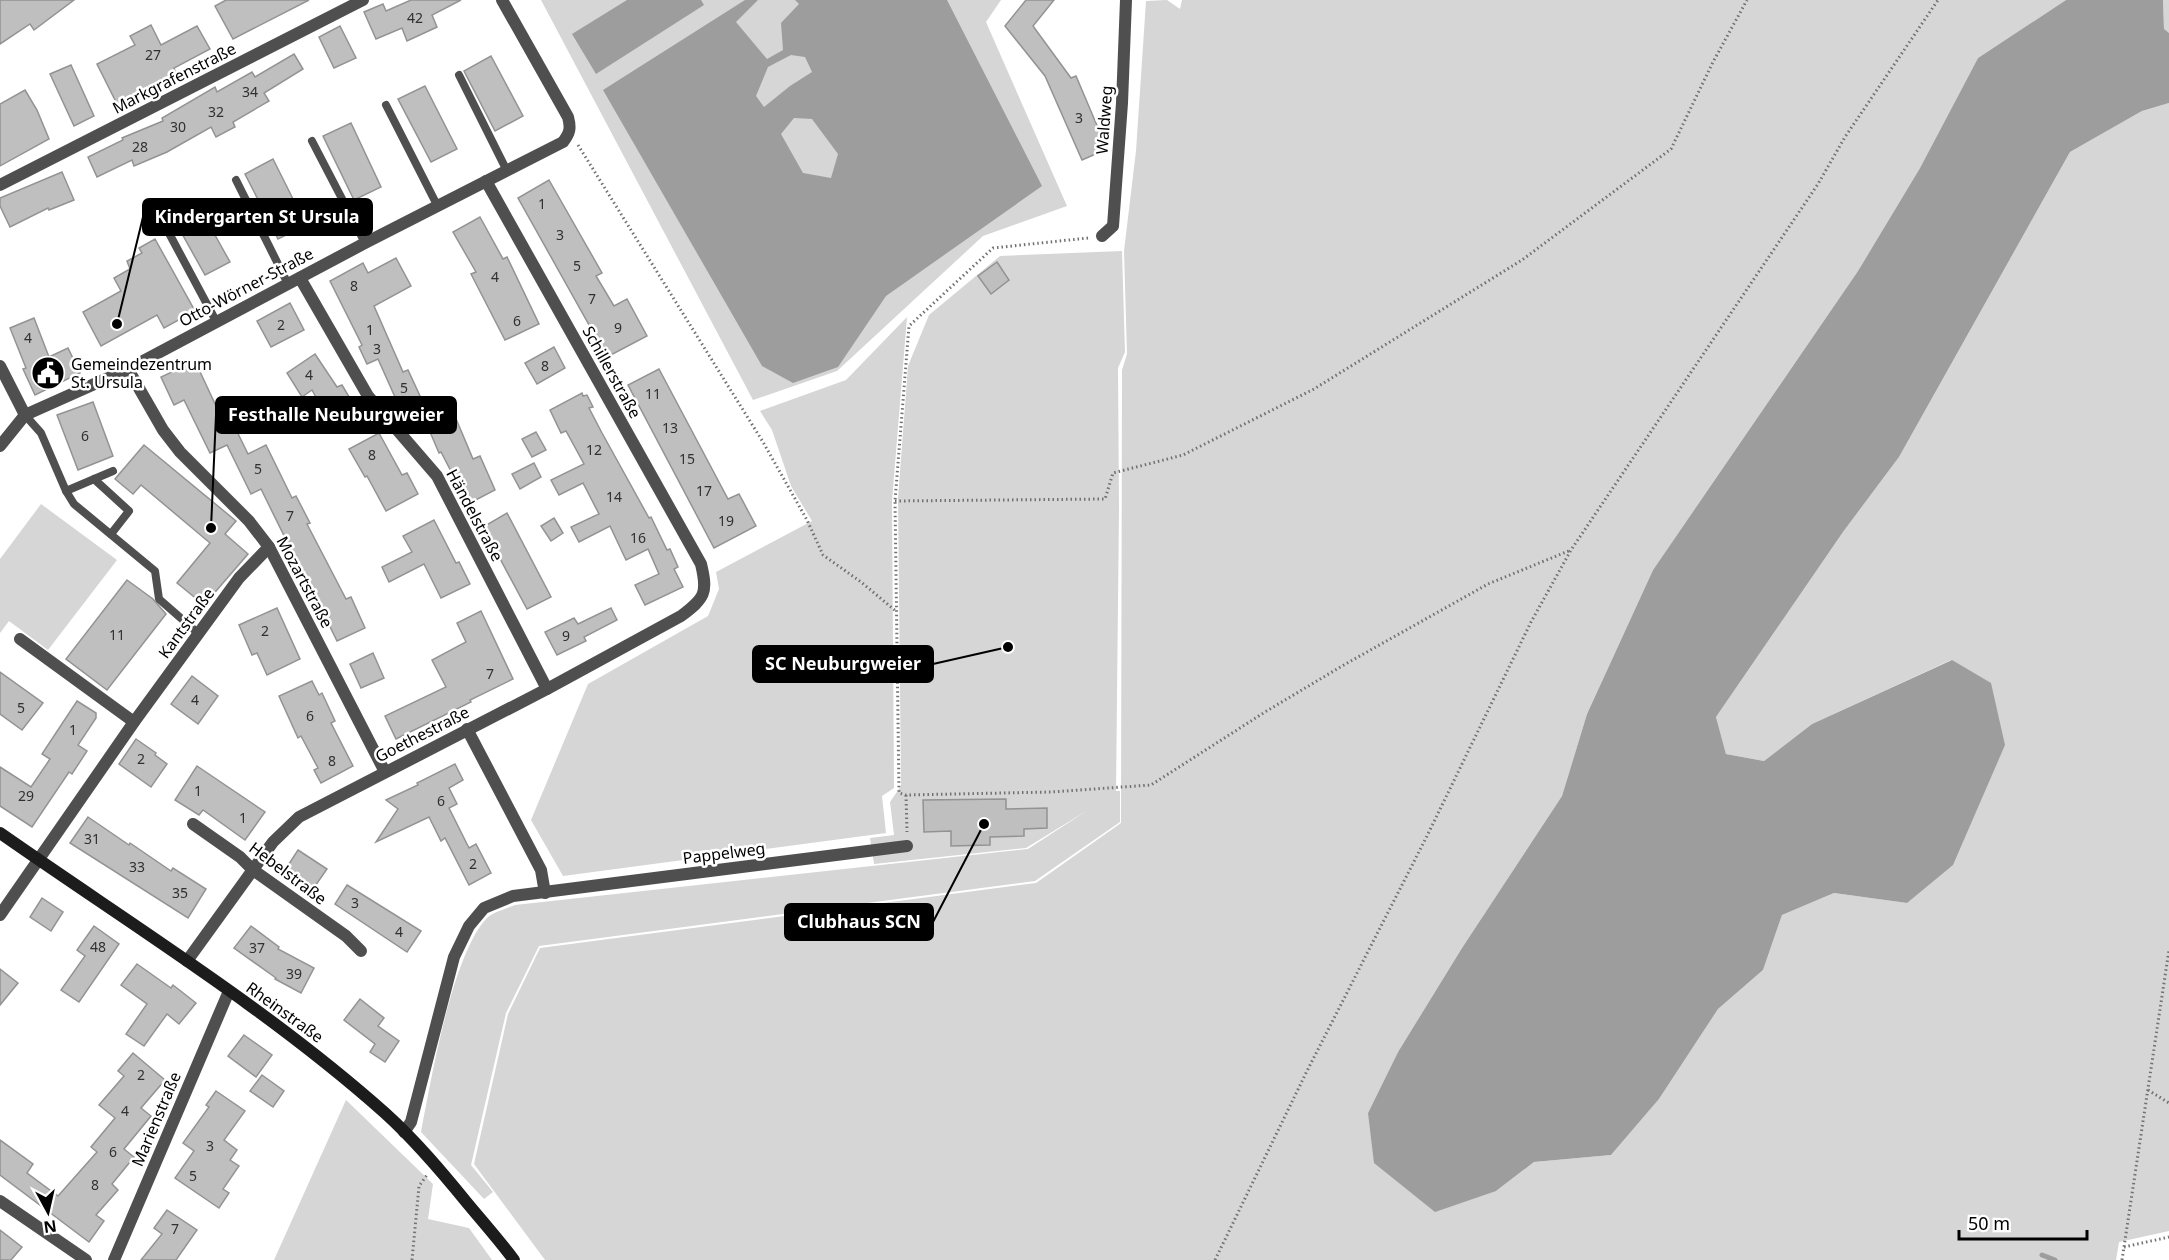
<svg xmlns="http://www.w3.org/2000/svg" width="2169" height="1260" font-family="'Noto Sans',sans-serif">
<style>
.green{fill:#d6d6d6}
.water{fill:#9d9d9d;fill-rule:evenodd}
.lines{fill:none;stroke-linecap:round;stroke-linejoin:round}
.stream{stroke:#9d9d9d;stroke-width:5}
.building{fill:#bfbfbf;stroke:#939393;stroke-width:1.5}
.path{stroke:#717171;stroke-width:3;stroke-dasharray:1.5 3;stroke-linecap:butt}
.lane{stroke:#4f4f4f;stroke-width:8}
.street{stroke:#4f4f4f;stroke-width:12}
.secondary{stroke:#1c1c1c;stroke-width:12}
.labels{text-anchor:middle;stroke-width:5;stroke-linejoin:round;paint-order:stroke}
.number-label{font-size:14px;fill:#303030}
.street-label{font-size:16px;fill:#000;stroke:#fff}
.poi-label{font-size:16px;fill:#000;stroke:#fff;text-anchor:start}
.leader{fill:none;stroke:#000;stroke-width:2}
.callout-dot{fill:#000;stroke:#fff;stroke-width:2}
.callout{fill:#000;stroke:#000;stroke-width:2}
.callout-label{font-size:18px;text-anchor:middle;font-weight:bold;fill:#fff}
</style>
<rect width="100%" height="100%" fill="#fff"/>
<g class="green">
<polygon points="541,0 1001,0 986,22 1067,206 983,236 837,371 753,400"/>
<polygon points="1167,0 1180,9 1182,0 2066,0 1978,58 1920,168 1858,271 1653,570 1587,714 1562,796 1462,948 1398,1052 1368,1113 1496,1191 1534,1162 1611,1155 1659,1099 1718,1009 1763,970 1782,915 1834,893 1907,903 1951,660 1812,724 1764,761 1726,754 1716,717 1843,532 1899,457 2070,152 2142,111 2169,103 2169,1231 2119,1242 2116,1260 545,1260 474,1164 508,1014 540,948 1036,883 1121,823 1122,370 1127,354 1124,251 1136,151 1146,1"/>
<polygon points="2163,0 2169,0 2169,33 2164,30"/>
<path d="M1122,251L1125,352L1118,368L1119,508L1116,791H1120V822L1035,881L539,946L506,1013L471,1165L493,1192L484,1199L421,1132C431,1080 452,956 486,919C492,912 506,909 515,905L1028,849L1088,810L1026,848L874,864L870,838L894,835L890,802L901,786L898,498L908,366L929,315L1000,256Z"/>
<polygon points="907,317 892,501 894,788 882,796 886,833 563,876 531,820 588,684 708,616 719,589 716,572 812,521 791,486 772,430 760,411 846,380"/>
<polygon points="41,504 117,560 48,650 9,621 0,633 0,559"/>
<polygon points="346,1100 433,1184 428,1219 469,1228 492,1260 274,1260"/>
</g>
<g class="water">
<polygon points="627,0 701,0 704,5 596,74 572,34"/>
<path d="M745,0H758L736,22L767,59L783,50L781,23L799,4L795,0H947L1042,186L886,296L838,367L793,383L762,366L603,90ZM791,55L805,57L812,72L790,86L764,107L756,96L768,67ZM794,118L812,119L838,154L831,178L803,173L781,134Z"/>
<polygon points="2066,0 2163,0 2164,29 2169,33 2169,103 2142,111 2070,152 1899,457 1843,532 1716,717 1726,754 1764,761 1812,724 1952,660 1991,683 2005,745 1953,865 1907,903 1834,893 1782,915 1763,970 1718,1009 1659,1099 1611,1155 1534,1162 1496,1191 1435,1212 1374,1163 1368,1113 1398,1052 1462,948 1562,796 1587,714 1653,570 1858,271 1920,168 1978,58"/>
</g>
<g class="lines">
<polyline class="stream" points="2042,1255 2055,1260"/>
</g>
<g class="building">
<polygon points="0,0 74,0 34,30 30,24 0,44"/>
<polygon points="226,0 309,0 233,39 215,6"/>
<polygon points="411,0 461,0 432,15 437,27 407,41 402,28 376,39 364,12 383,4 386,11"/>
<polygon points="1026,0 1054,0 1033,26 1071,78 1076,76 1107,149 1082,160 1045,76 1005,26"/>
<polygon points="151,25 161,45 197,26 210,49 174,68 176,74 117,104 97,64 135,45 130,36"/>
<polygon points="340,26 356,58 334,68 319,37"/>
<polygon points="294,54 303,69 264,93 269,101 233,122 235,127 216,137 211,127 167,152 134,166 132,160 97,177 88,157 123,140 122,138 163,121 162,118 215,87 217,92 252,72 255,77"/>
<polygon points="491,56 523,116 495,131 464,71"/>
<polygon points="71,65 94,116 74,126 50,74"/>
<polygon points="425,86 457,149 431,162 398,99"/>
<polygon points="25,90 37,110 49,139 0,166 0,104"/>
<polygon points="351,123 381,187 354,200 323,136"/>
<polygon points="273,159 306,225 278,239 245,174"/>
<polygon points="62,172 74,200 49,210 48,208 10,227 0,206 0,198"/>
<polygon points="549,180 602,273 596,276 614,306 627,299 647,336 607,357 518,198"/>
<polygon points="196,201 230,262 205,275 171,214"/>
<polygon points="480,217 503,259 507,257 539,324 505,340 471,274 476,272 453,232"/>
<polygon points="155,239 195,311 164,328 157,315 101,346 83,312 121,291 114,278 130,269 127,261 142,253 139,248"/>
<polygon points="396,258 411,286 374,306 403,372 408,370 420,396 399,406 378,359 367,364 359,347 362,345 330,281 363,263 368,273"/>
<polygon points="997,262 1009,280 991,294 978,276"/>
<polygon points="290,303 304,330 271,347 257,321"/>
<polygon points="34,318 49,357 68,348 80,373 35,395 23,369 26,368 10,328"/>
<polygon points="554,347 565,368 537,384 525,363"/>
<polygon points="315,354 337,387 342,385 355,407 329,421 312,390 302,397 287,373"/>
<polygon points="195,361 217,408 224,405 248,454 266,445 292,498 296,496 310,523 307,524 346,599 351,597 365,628 337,641 313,592 292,557 294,556 261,489 251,494 227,445 210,453 184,400 174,405 161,377"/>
<polygon points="659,369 728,499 739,494 756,526 714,548 628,385"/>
<polygon points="582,393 583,396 587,395 593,407 589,408 602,433 649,518 651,517 667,550 670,549 678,567 674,569 683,587 645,605 635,585 659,574 648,549 626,560 610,526 579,542 571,527 599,514 583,483 559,495 551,480 584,464 566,431 561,433 550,410"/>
<polygon points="93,402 113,456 78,470 57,415"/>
<polygon points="454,414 473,459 480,456 495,490 468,504 441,452 439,453 427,425"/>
<polygon points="536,432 546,450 532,457 522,439"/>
<polygon points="379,433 402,475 407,473 418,494 386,511 367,476 365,477 349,449"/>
<polygon points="144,445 236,521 225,534 248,554 204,605 177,583 210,543 141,485 133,494 115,479"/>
<polygon points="534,463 541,477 520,489 512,474"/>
<polygon points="507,513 551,597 527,609 483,527"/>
<polygon points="554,518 563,533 551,541 541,526"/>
<polygon points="434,520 456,563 459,562 470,584 441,598 424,564 389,582 382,567 412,552 403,536"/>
<polygon points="127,580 153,599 166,614 107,690 66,659"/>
<polygon points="277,608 300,659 267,675 257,653 252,655 239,625"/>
<polygon points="611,608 617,620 584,637 586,641 557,655 545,632 574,618 578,624"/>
<polygon points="481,611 513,679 470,700 471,702 396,739 385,716 446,687 432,660 466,642 457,623"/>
<polygon points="373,653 384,678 361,688 350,664"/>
<polygon points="0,672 43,703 22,730 0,714"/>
<polygon points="192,676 218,696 198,724 171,704"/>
<polygon points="312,681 319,695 322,693 335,721 331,723 353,766 321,783 314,770 318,768 301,736 298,738 279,696"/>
<polygon points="77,701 96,713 96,718 78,745 87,751 72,774 69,772 32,827 0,806 0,767 31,787 50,759 42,754"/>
<polygon points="136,739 156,753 155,755 167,764 151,787 119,764"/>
<polygon points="455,764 463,780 449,788 457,804 449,808 469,848 476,844 491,873 469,885 445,838 441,841 429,817 376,842 398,809 386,800 418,785 417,783"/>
<polygon points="197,766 265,812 245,840 203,810 199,815 175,800"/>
<polygon points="1006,799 1006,809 1047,808 1047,828 1024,829 1024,836 990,837 990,845 951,846 951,831 924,832 923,800"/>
<polygon points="88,817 129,845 130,843 171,871 173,868 206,889 188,918 70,843"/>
<polygon points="298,850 327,869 311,892 283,873"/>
<polygon points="347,885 421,931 407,952 335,904"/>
<polygon points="42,898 63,912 51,931 30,917"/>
<polygon points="94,926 119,944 79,1002 61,990 85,956 77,950"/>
<polygon points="251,926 279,947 278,949 314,968 301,993 275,979 276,978 234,948"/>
<polygon points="137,964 171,988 173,985 196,1003 179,1024 167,1014 144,1046 126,1034 147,1004 121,985"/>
<polygon points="0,969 18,983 0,1005"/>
<polygon points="360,999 384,1018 378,1026 399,1041 385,1062 370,1052 375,1044 344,1020"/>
<polygon points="244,1035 272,1055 256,1077 228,1056"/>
<polygon points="133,1053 165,1080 141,1108 151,1116 124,1149 134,1157 112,1184 118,1190 96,1215 104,1221 89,1242 0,1175 0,1140 33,1164 27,1173 58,1196 97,1152 91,1147 115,1118 99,1105 124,1076 118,1071"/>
<polygon points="262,1075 284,1091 273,1107 250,1091"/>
<polygon points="216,1091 245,1111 224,1140 237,1150 230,1160 239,1166 223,1189 229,1193 219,1208 175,1178 194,1151 183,1143 209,1107 206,1105"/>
<polygon points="167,1210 197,1230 176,1260 141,1260 162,1234 154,1228"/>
<polygon points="0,1230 22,1247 11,1260 0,1260"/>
</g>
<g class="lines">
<g class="path">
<polyline points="578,145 763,442 807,520 823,555 861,582 897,612"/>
<polyline points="1088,238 993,248 909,326 895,501 899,793 906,795 1051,792 1151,785 1265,712 1342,666 1488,584 1571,550"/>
<polyline points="895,501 1105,499 1113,473 1183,455 1314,389 1522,260 1671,149 1713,62 1747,0"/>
<polyline points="906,795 907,832"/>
<polyline points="2148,1090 2169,1103"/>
<polyline points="2124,1247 2169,1237"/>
<polyline points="412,1260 419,1186 427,1175"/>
<polyline points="1215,1260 1306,1073 1427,836 1531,622 1571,550 1818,184 1845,137 1938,0"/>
<polyline points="2122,1260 2169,950"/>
</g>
<g class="lane">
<polyline points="459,75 507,171"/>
<polyline points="386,105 437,205"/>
<polyline points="312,141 365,243"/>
<polyline points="236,180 288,284"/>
<polyline points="163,222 216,321"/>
<polyline points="25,415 41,433 66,491 74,504 155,571 159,599 199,634"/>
<polyline points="94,479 129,511 111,534"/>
<polyline points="66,491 113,471"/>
</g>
<g class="street">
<polyline points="0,185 363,0"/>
<polyline points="1102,236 1113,226 1122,103 1126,0"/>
<polyline points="300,278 368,396 437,476 547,689"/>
<polyline points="0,366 25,415"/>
<polyline points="128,369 163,430 180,452 249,521 269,547 385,772"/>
<path d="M0,446L25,415L128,369L365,243L563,142C570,133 571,128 568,117L502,0"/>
<polyline points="20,639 134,722"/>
<polyline points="467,729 541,870 545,893"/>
<polyline points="193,824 240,857 253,870 346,936 361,951"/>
<polyline points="0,915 134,722 239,578 269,547"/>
<path d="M187,961L273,842L299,817L547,689L681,616C705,598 708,593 701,564L486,181"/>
<polyline points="404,1132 411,1122 454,957 469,926 484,908 513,896 907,846"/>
<polyline points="0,1201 86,1260"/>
<polyline points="114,1260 229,991"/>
</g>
<path class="secondary" d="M0,833C130,924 267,1008 385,1113C416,1141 442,1172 468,1204C483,1222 499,1240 514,1260"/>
</g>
<defs>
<g id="civic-disc" transform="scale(1.725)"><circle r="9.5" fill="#000" stroke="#fff"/><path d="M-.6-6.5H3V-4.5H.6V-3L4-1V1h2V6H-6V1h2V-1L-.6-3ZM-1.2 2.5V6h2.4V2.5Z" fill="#fff"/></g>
</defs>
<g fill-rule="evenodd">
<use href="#civic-disc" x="48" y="373"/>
</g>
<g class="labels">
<g class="number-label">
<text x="415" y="23">42</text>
<text x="153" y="60">27</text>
<text x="250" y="97">34</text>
<text x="216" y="117">32</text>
<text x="1079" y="123">3</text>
<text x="178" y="132">30</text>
<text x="140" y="152">28</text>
<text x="542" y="209">1</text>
<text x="560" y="240">3</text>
<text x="577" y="271">5</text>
<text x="495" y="282">4</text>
<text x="354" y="291">8</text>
<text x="592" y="304">7</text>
<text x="517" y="326">6</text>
<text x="281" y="330">2</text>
<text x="618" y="333">9</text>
<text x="370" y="335">1</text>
<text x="28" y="343">4</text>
<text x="377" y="354">3</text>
<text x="545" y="371">8</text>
<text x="309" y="380">4</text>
<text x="404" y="393">5</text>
<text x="653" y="399">11</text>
<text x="670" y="433">13</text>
<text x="85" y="441">6</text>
<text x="594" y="455">12</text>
<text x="372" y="460">8</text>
<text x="687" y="464">15</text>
<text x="258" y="474">5</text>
<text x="704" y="496">17</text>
<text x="614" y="502">14</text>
<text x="290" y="521">7</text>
<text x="726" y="526">19</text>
<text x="638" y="543">16</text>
<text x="265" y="636">2</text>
<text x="117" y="640">11</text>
<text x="566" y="641">9</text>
<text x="490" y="679">7</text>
<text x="195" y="705">4</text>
<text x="21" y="713">5</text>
<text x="310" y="721">6</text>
<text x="73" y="735">1</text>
<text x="141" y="764">2</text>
<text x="332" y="766">8</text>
<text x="198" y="796">1</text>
<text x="26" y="801">29</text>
<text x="441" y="806">6</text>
<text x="243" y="823">1</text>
<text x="92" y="844">31</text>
<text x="473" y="869">2</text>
<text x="137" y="872">33</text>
<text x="180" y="898">35</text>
<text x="355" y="908">3</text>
<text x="399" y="937">4</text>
<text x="98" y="952">48</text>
<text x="257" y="953">37</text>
<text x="294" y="979">39</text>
<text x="141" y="1080">2</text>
<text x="125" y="1116">4</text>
<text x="210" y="1151">3</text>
<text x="113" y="1157">6</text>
<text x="193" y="1181">5</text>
<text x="95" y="1190">8</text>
<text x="175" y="1234">7</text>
</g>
<g class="street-label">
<text transform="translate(174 78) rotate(-27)" y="6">Markgrafenstraße</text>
<text transform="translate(1104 120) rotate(-86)" y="6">Waldweg</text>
<text transform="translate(246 287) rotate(-28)" y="6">Otto-Wörner-Straße</text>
<text transform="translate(612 372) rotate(61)" y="6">Schillerstraße</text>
<text transform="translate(475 515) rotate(62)" y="6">Händelstraße</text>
<text transform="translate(305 582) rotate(62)" y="6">Mozartstraße</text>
<text transform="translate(186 623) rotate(-54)" y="6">Kantstraße</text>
<text transform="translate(422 734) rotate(-27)" y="6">Goethestraße</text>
<text transform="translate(724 853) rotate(-7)" y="6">Pappelweg</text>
<text transform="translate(288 873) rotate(37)" y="6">Hebelstraße</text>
<text transform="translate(285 1012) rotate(36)" y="6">Rheinstraße</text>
<text transform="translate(156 1119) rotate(-67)" y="6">Marienstraße</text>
</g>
<g class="poi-label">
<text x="71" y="370">Gemeindezentrum<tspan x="71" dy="18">St. Ursula</tspan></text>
</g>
</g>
<path class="leader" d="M117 324L143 217M211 528L216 415M1008 647L933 664M984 824L933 922"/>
<g class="callout-dot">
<circle cx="117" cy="324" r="6"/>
<circle cx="211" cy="528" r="6"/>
<circle cx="1008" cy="647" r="6"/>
<circle cx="984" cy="824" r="6"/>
</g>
<g class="callout">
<rect x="143" y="199" width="229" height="36" rx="6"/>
<rect x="216" y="397" width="240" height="36" rx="6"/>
<rect x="753" y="646" width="180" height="36" rx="6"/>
<rect x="785" y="904" width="148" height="36" rx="6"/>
</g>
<g class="callout-label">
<text x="257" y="223">Kindergarten St Ursula</text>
<text x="336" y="421">Festhalle Neuburgweier</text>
<text x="843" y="670">SC Neuburgweier</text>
<text x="859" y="928">Clubhaus SCN</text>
</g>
<g transform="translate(48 1212) rotate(172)" stroke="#ffffff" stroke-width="4.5" paint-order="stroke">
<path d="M0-4.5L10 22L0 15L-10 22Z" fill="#000000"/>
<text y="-9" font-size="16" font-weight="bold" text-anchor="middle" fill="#000000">N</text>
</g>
<path d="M1959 1230v9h128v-9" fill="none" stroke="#000000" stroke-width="3"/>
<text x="1968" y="1230" font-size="18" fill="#000000" stroke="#ffffff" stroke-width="4.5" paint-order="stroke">50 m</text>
</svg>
